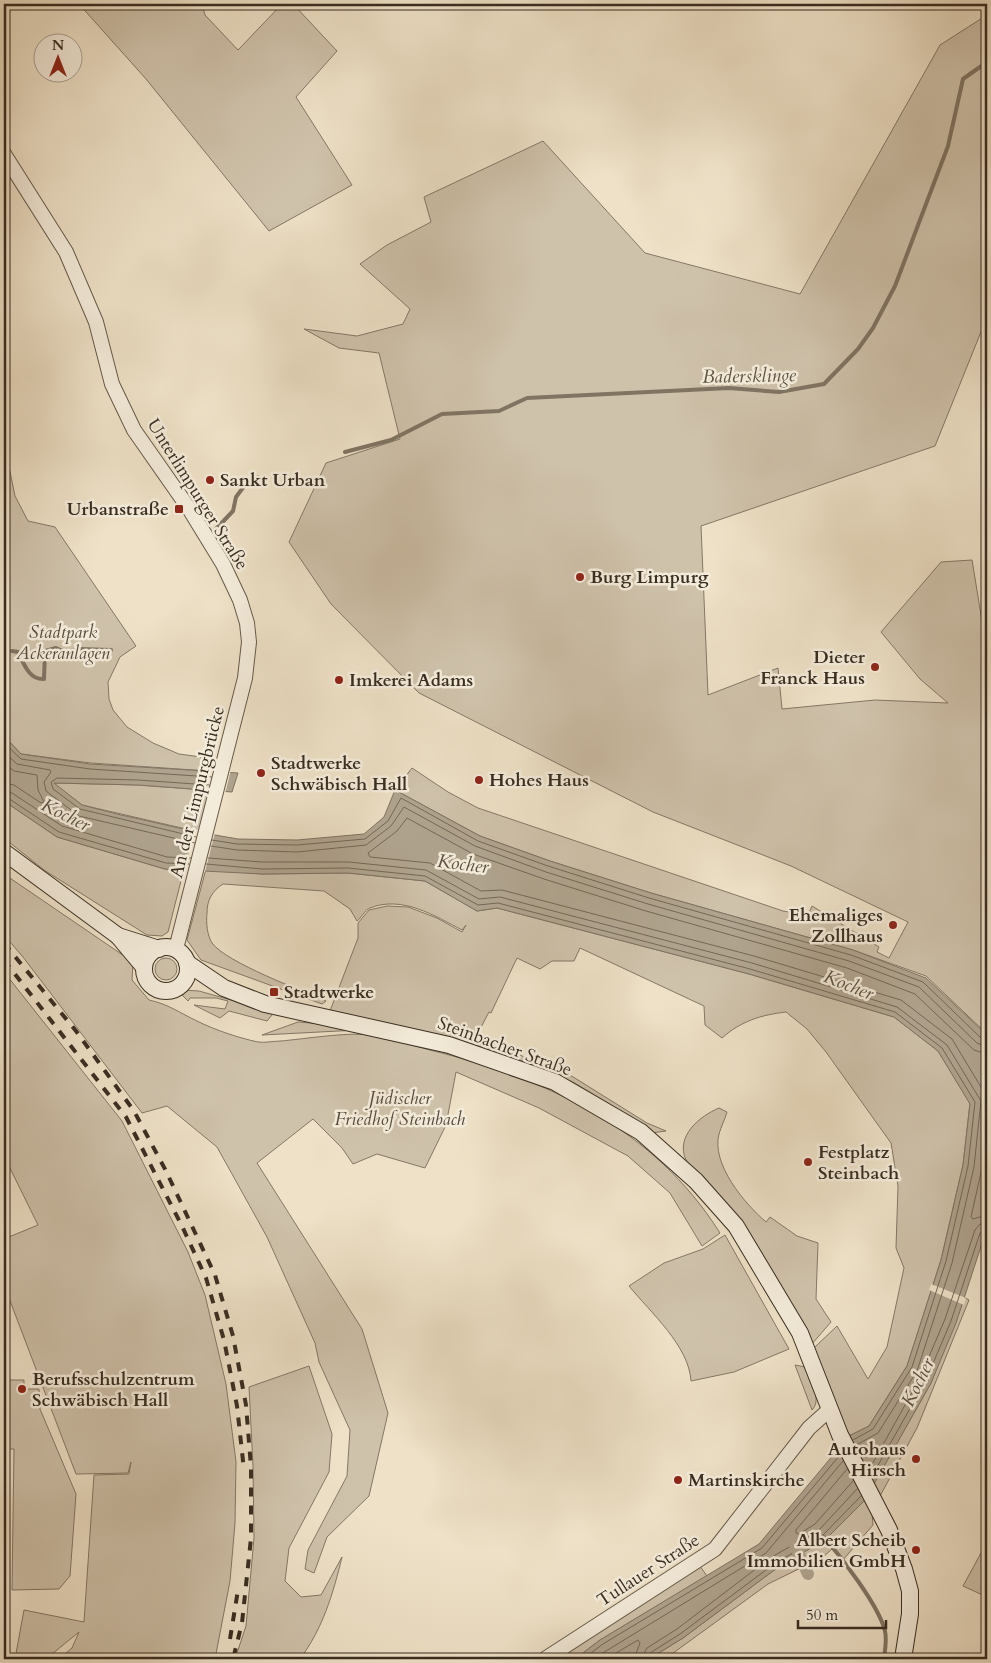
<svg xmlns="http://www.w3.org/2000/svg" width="991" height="1663" font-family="Cardo,serif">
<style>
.green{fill:#cfc2ab;stroke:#847866}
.water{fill:#b0a48f;stroke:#807463}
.pier{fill:#eee1c7}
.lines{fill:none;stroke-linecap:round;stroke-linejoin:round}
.shore{stroke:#746858;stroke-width:1}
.stream{stroke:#807463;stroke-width:4}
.canal{stroke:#b0a48f;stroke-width:12}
.tertiary-casing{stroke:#665a4a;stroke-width:16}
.secondary-casing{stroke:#392d21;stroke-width:18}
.tertiary{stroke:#f4ecdb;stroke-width:14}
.secondary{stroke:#f4ecdb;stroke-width:16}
.rail{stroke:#392d21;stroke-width:4;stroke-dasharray:9 9;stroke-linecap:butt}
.poi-dot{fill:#8f2418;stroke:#f4ecdb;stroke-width:2}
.labels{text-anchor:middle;stroke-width:5;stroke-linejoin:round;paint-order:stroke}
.poi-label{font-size:18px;font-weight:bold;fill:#392d21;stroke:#f4ecdb;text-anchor:start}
.street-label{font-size:18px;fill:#392d21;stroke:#f4ecdb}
.park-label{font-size:18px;font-style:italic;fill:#574b3d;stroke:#f4ecdb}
.water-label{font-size:19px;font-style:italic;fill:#5d5142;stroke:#f4ecdb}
</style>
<rect width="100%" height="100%" fill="#eee1c7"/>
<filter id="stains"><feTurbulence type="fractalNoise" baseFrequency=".004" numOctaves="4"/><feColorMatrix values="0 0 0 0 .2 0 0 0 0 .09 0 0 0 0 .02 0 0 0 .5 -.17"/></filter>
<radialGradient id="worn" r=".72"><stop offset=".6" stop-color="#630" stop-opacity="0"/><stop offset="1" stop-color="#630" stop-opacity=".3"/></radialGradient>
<g class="green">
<polygon points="79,4 202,4 205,15 238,50 282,4 293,4 337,51 296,97 352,185 269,231 146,79"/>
<polygon points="987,15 987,317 935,446 701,526 708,695 778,668 782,709 875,700 948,703 920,679 881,632 941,562 972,560 981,615 987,668 987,1039 985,1032 926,976 853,950 651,893 550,861 480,836 395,790 412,768 448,792 478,808 783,911 808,915 812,906 879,947 877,952 889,958 908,922 791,866 653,812 419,693 331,604 289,542 326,463 400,439 379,353 339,348 304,329 357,336 403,324 410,309 360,264 387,245 431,222 424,197 543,141 645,253 800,294 940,45"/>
<polygon points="4,457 8,462 15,496 28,521 55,527 136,646 120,657 108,682 109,699 113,710 127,727 153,743 179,754 201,757 214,751 209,771 91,763 21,754 4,736"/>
<polygon points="53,783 138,785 219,791 208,834 82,805"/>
<polygon points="4,801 57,837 165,869 184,869 168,932 162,936 147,935 44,870 4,838"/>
<path d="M206,869L262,874L348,873L425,881L477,911L497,908L749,974L894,1017L938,1051L970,1103L963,1165L941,1260L907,1366L869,1426L849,1436L814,1348L837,1326L868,1379L887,1347L904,1268L896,1248L898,1186L891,1143L826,1052L807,1029L786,1012C761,1015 741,1021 722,1038L705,1025L704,1006L580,948L574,961H552L540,969L517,958L491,1013L489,1012L478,1033L462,1026L459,1031L570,1075L647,1123L666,1131L651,1133L616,1108L573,1082L510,1056L455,1039L330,1011L358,938V923L369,910L387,906L408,907L437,918L462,932L466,925L462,930C435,916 402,895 370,908C365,910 361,918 357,921L350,909L324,891L223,884C212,891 207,900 207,913C206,922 207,935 212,943C227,963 301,990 326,1001L322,1004L201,960L187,940Z"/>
<path d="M4,874L133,962L132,980L149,1000C168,1004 180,1013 197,1021C215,1030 239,1038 258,1042C265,1043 274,1041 281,1041C304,1039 347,1032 368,1035C389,1038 410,1045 430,1050C547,1079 654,1128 720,1233L702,1246L670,1193L628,1156L539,1108L456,1072L446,1125L425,1168L377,1154L353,1164L342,1148L313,1119L257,1163L362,1329L388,1413L369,1496L327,1537L314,1573L305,1569L308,1550L347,1476L350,1430L319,1362L315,1343L267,1237L217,1147L167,1106L142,1113L23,957L4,935Z"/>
<circle cx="166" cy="969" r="11"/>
<polygon points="4,972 122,1121 188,1252 205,1295 226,1384 236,1462 235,1523 230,1581 215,1659 59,1659 72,1648 79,1632 46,1659 15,1659 24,1610 84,1622 94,1475 129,1474 131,1462 128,1473 76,1474 4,1285 4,1239 38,1225 4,1156"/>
<polygon points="183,990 199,991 270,1011 272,1015 267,1021 229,1011 220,1018 194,1005 225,1009 228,1001 216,998 190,998 188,1001 181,994"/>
<polygon points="298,1022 324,1024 358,1030 262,1035"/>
<path d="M719,1108L727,1112C725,1119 721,1127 719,1134C711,1164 745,1204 766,1222L770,1217L797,1236L818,1243L816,1299L831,1322L811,1345C789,1294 760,1249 726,1205C718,1195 689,1168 686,1160C675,1136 700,1116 719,1108Z"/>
<path d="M725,1235L789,1349L734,1372L691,1381C689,1346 651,1313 629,1286L664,1263L703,1249Z"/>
<polygon points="964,1297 969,1300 917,1428 880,1496 874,1483 931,1383"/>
<path d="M795,1365L805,1367C809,1379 823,1399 812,1410Z"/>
<path d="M309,1366L332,1434L329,1472L289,1548L285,1581L301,1597L321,1595L342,1557C333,1594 323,1628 300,1659H235L246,1626L254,1538L253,1466L249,1387Z"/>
<polygon points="4,1380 24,1380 24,1389 39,1389 40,1409 76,1494 70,1576 59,1589 12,1590 14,1449 4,1449"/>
<polygon points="865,1500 872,1513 873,1525 842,1561 832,1549 823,1557 768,1584 665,1659 649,1659 683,1638 777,1568 826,1539"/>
<polygon points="987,1542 987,1597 963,1586"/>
<polygon points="697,1562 707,1576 600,1640 575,1659 551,1659"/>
</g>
<polygon class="water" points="4,736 21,754 90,764 238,773 232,792 138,785 54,783 82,805 117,814 192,831 238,839 297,840 364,834 384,817 395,790 480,836 550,861 651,893 853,950 926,978 984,1032 987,1041 987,1228 956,1323 931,1383 865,1500 826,1539 777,1568 683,1638 649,1659 575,1659 600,1640 759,1544 849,1436 869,1426 907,1366 941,1260 963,1165 970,1104 938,1051 894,1017 749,974 497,908 477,911 425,881 348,873 262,874 165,869 57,837 4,801"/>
<g class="pier">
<polygon points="210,769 231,770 225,794 204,792"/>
<polygon points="195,829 215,833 205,872 184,871"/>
<polygon points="931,1284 966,1298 964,1305 929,1290"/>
</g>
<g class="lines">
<g class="shore">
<polyline points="4,743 21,759 90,769 212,777"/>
<polyline points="4,752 17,764 50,770 51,772 44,782 46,791 79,816 195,843"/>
<polyline points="4,763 14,771 37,775 38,790 44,802 41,803 14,785 4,783"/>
<polyline points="4,791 12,793 62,826 167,857 191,858"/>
<polyline points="4,797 8,798 59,832 166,863 189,864"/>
<polyline points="196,837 80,809 53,789 51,782 57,778 138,780 209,785"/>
<polyline points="212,840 237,844 297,845 365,839 388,821 401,798 478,841 548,866 649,898 851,955 923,982 982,1039 987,1040"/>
<polyline points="211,846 237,850 297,852 366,845 391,826 404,807 475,846 546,872 648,904 849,961 919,987 977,1043 987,1047"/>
<polyline points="208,858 262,862 349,862 426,870 479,899 500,897 752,963 897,1007 947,1045 981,1101 974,1167 952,1263 917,1371 878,1433 856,1445"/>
<polyline points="206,864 262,869 348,868 425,876 478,905 498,903 750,969 895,1012 942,1048 975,1102 968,1166 946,1261 912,1367 873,1429 853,1440"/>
<polyline points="987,1054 974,1050 915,994 847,968 646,911 544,879 473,854 407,818 397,831 368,853 370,857 430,863 481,891 502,890 754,956 901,1000 952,1039 987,1097"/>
<polyline points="987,1117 982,1168 971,1217 973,1219 987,1215"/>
<polyline points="847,1469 796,1530 796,1533 799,1534 815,1524 853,1481"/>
<polyline points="869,1470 920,1378 945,1319 975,1230 980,1224 987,1223"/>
<polyline points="872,1476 926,1380 951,1321 980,1233 987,1229"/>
<polyline points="583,1659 603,1644 762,1548 840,1455"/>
<polyline points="593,1659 766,1553 843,1461"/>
<polyline points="606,1659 638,1640 640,1643 634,1659"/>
<polyline points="641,1659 647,1648 677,1629 770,1558 819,1530 857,1489"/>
<polyline points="648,1659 650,1653 680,1634 774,1564 823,1535 861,1496"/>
</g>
<g class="stream">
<polyline points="345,452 391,440 442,414 499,411 527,398 729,388 779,392 824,384 858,349 873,328 895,286 948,146 963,79 987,62"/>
<polyline points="215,530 233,511 236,497 245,485 258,477"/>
<path d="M12,651L18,652C24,664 29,680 44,679L45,651L56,648L65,652L80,649L111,650"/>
<path d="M824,1537C842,1558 879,1606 885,1631C887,1640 885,1650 884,1659"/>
</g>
<polyline class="canal" points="794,1543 808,1574"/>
<g class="tertiary-casing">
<g id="tertiary">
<polyline points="4,154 66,252 96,322 112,384 134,430 190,510 223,564 240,600 247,623 249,642 245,678 176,949"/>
<polyline points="545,1659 715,1549 809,1428 829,1410"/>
</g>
</g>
<g class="secondary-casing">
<g id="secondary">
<polyline points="4,852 118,936 144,967"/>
<polyline points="118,936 159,949"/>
<circle cx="166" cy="969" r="22"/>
<polyline points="187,963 224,988 265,1004 449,1045 555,1082 641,1132 696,1181 736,1226 800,1333 840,1435 889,1530 904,1569 910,1591 910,1614 903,1659"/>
</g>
</g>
<use href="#tertiary" class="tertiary"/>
<use href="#secondary" class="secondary"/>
<g class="rail">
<polyline points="4,943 76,1031 134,1111 166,1171 215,1275 233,1336 246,1405 251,1467 251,1538 242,1623 233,1659"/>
<polyline points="4,960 126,1117 182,1226 206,1278 224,1340 237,1406 244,1470"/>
<polyline points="230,1639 238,1590"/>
</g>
</g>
<g class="poi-dot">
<circle cx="210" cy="480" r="5"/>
<rect x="174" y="504" width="10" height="10" rx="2.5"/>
<circle cx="580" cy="577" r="5"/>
<circle cx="875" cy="667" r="5"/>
<circle cx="339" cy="680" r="5"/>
<circle cx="261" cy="773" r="5"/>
<circle cx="479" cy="780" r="5"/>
<circle cx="893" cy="925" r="5"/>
<rect x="269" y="987" width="10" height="10" rx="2.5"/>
<circle cx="808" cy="1162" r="5"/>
<circle cx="22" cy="1389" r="5"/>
<circle cx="916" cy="1459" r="5"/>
<circle cx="678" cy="1480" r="5"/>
<circle cx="916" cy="1550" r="5"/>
</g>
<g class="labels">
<g class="poi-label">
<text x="220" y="486">Sankt Urban</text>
<text x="169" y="515" text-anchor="end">Urbanstraße</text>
<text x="590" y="583">Burg Limpurg</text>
<text x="865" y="663" text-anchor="end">Dieter<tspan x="865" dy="21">Franck Haus</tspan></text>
<text x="349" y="686">Imkerei Adams</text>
<text x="271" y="769">Stadtwerke<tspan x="271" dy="21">Schwäbisch Hall</tspan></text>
<text x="489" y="786">Hohes Haus</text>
<text x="883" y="921" text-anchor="end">Ehemaliges<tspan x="883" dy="21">Zollhaus</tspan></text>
<text x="284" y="998">Stadtwerke</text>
<text x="818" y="1158">Festplatz<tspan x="818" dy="21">Steinbach</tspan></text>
<text x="32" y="1385">Berufsschulzentrum<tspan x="32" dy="21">Schwäbisch Hall</tspan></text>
<text x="906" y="1455" text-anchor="end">Autohaus<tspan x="906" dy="21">Hirsch</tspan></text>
<text x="688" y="1486">Martinskirche</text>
<text x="906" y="1546" text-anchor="end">Albert Scheib<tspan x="906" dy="21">Immobilien GmbH</tspan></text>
</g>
<g class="street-label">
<text transform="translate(198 494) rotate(58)" y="6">Unterlimpurger Straße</text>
<text transform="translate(197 792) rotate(-76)" y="6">An der Limpurgbrücke</text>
<text transform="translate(505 1046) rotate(20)" y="6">Steinbacher Straße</text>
<text transform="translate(648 1570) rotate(-33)" y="6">Tullauer Straße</text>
</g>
<g class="park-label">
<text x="63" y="638">Stadtpark<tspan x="63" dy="21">Ackeranlagen</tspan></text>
<text x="400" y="1104">Jüdischer<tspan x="400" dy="21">Friedhof Steinbach</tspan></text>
</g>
<g class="water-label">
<text transform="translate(749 375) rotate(-1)" y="7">Badersklinge</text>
<text transform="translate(66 814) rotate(26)" y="7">Kocher</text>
<text transform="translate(463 863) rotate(7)" y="7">Kocher</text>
<text transform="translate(849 984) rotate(22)" y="7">Kocher</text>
<text transform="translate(917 1382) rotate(-64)" y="7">Kocher</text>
</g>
</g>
<rect width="991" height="1663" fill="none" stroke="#eee1c7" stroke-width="20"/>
<rect x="5" y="5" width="981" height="1653" fill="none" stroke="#392d21" stroke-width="2.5"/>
<rect x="10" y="10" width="971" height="1643" fill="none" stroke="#392d21"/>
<g transform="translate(58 58)"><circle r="24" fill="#f4ecdb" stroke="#a9a091"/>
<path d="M0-4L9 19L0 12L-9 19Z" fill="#8f2418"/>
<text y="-8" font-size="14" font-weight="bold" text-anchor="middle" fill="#392d21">N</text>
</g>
<path d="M798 1620v8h88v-8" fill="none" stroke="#392d21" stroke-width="2.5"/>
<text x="806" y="1620" font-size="15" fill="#392d21" stroke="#f4ecdb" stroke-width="4" paint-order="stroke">50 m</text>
<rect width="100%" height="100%" filter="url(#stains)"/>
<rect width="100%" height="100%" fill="url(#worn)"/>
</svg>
